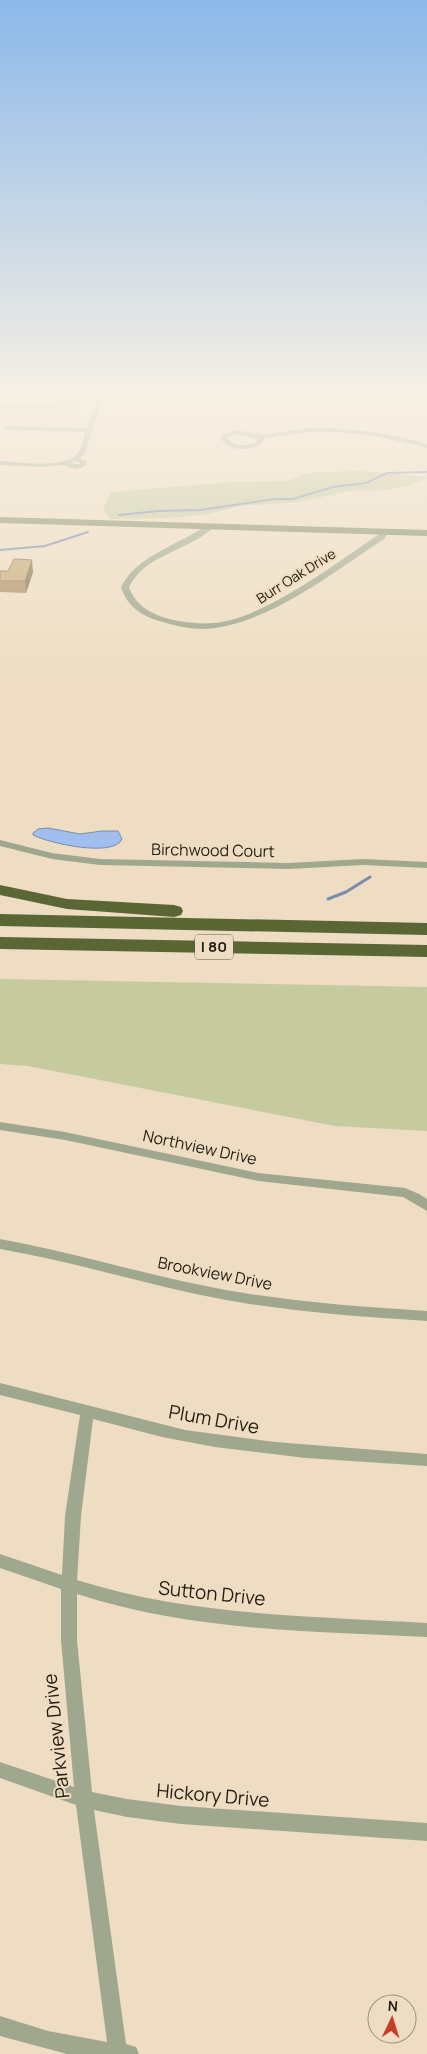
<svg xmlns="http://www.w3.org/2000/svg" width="427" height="2054" font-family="Manrope,sans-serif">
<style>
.green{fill:#c6ca9f}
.water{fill:#a0beee;stroke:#7a8eac}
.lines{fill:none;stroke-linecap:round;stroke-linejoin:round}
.stream-far1{stroke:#7a8eac;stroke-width:2}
.stream{stroke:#7a8eac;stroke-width:3}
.street{fill:#a0a78f;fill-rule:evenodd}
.secondary{fill:#828c68;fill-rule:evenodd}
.highway{fill:#5a6633;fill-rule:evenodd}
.wall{fill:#ae9367}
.shaded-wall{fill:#8d7854}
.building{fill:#caab78;stroke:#8d7854}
.labels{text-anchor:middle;stroke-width:4;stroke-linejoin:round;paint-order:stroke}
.far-street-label{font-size:14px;fill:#231d13;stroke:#eeddc2}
.shield{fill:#eeddc2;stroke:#605748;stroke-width:1}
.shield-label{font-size:15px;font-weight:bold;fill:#231d13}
.street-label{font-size:16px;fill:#231d13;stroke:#eeddc2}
.near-street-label{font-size:19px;fill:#231d13;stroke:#eeddc2}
</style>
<rect width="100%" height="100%" fill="#eeddc2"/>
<g class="green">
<polygon points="0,399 88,399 81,411 0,410"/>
<path d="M361,471L427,477L412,485L387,490L349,491L299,502L238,506C201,520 150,518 110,519L103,509L111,492L229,482L286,481L302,475L315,472Z"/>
<polygon points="0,979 427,987 427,1131 335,1126 28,1066 0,1064"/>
</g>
<path class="water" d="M48,828L80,834L102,831H118L122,839C114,858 48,843 33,835V833L38,829Z"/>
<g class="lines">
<g class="stream-far1">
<polyline points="0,407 59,405 78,402"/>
<polyline points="119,515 158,511 200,510 275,499 293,499 333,487 366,483 387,473 427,472"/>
<polyline points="0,550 45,546 88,532"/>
</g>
<polyline class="stream" points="328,899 346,892 370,877"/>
<g class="street">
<path d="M98,394H104L85,453L80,458L87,462L84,467L76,469L61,465L44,467L0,465V461C19,462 63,469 77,454C82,449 83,439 85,432L7,430L4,428L7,426L87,428ZM76,461L80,463L79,464L70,463Z"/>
<path d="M305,428C347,427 387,432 427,444V448C387,437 349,430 307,432C293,433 279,437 265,438L261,444C247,451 230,452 220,438C233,424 249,435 265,434C279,433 292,430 305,428ZM236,434L259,439C250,448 235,447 227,438Z"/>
<path d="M207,525L214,527C189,551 145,554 129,587C135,605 151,614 169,619C186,623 204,625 222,622C271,613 336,563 378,535L382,530L389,532L384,539C332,573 268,625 204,629C190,629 176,626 163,622C143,617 127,607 121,587C137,555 179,545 207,525Z"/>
<polygon points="0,840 52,853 100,859 289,863 363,859 427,862 427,868 363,865 289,869 100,865 52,859 0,846"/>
<polygon points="0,1122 65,1132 258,1173 405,1188 419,1194 427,1199 427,1211 403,1197 258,1181 65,1140 0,1130"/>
<path d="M0,1239C76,1253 150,1276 226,1290C293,1302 360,1307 427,1311V1321C360,1317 293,1312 226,1300C150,1286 76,1262 0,1249Z"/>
<path d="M0,1383L185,1430L275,1442L427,1454V1466L306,1458L215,1447L162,1437L93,1419L81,1516L77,1580C191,1616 309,1616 427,1623V1637C308,1631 191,1631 77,1594V1640L92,1792L127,1799L181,1806L427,1823V1841L181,1824L127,1817L94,1810L126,2044L136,2047L139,2054H67L0,2036V2016L48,2031L107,2042L76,1805L0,1778V1762L74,1787L61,1640V1589L0,1568V1554L62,1575L65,1516L80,1415L0,1395Z"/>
</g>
<polygon class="secondary" points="0,517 427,530 427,536 0,523"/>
<g class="highway">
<polygon points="0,885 67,899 174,905 181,907 183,911 181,915 174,917 67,909 0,895"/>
<polygon points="0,914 427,923 427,935 0,926"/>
<polygon points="0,937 427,945 427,957 0,949"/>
</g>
</g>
<polygon class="wall" points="0,571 33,572 26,593 0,592"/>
<polygon class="shaded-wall" points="32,560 33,572 26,593 25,581"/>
<polygon class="building" points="14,559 32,560 25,581 0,581 0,571 8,571"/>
<linearGradient id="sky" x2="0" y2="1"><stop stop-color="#8bb8ea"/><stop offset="0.58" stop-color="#f7f0e4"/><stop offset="1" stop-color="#f7f0e4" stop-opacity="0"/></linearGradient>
<rect width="427" height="682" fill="url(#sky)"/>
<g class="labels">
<g class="far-street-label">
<text transform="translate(296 576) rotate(-32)" y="5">Burr Oak Drive</text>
</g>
<rect class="shield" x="195" y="934.5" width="38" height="25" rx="4"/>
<g class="shield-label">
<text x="214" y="952">I 80</text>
</g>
<g class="street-label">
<text transform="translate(213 850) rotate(1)" y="6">Birchwood Court</text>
<text transform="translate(200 1147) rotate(12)" y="6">Northview Drive</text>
<text transform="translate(215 1273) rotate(11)" y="6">Brookview Drive</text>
</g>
<g class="near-street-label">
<text transform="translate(214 1419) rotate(10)" y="7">Plum Drive</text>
<text transform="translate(212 1593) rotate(6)" y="7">Sutton Drive</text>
<text transform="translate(56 1736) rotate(-96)" y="7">Parkview Drive</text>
<text transform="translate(213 1795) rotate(5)" y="7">Hickory Drive</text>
</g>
</g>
<g transform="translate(392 2019) rotate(4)"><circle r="24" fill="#eeddc2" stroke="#9d907c"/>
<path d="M0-4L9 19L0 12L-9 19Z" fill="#c83d26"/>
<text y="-8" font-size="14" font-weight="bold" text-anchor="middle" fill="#231d13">N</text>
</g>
</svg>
